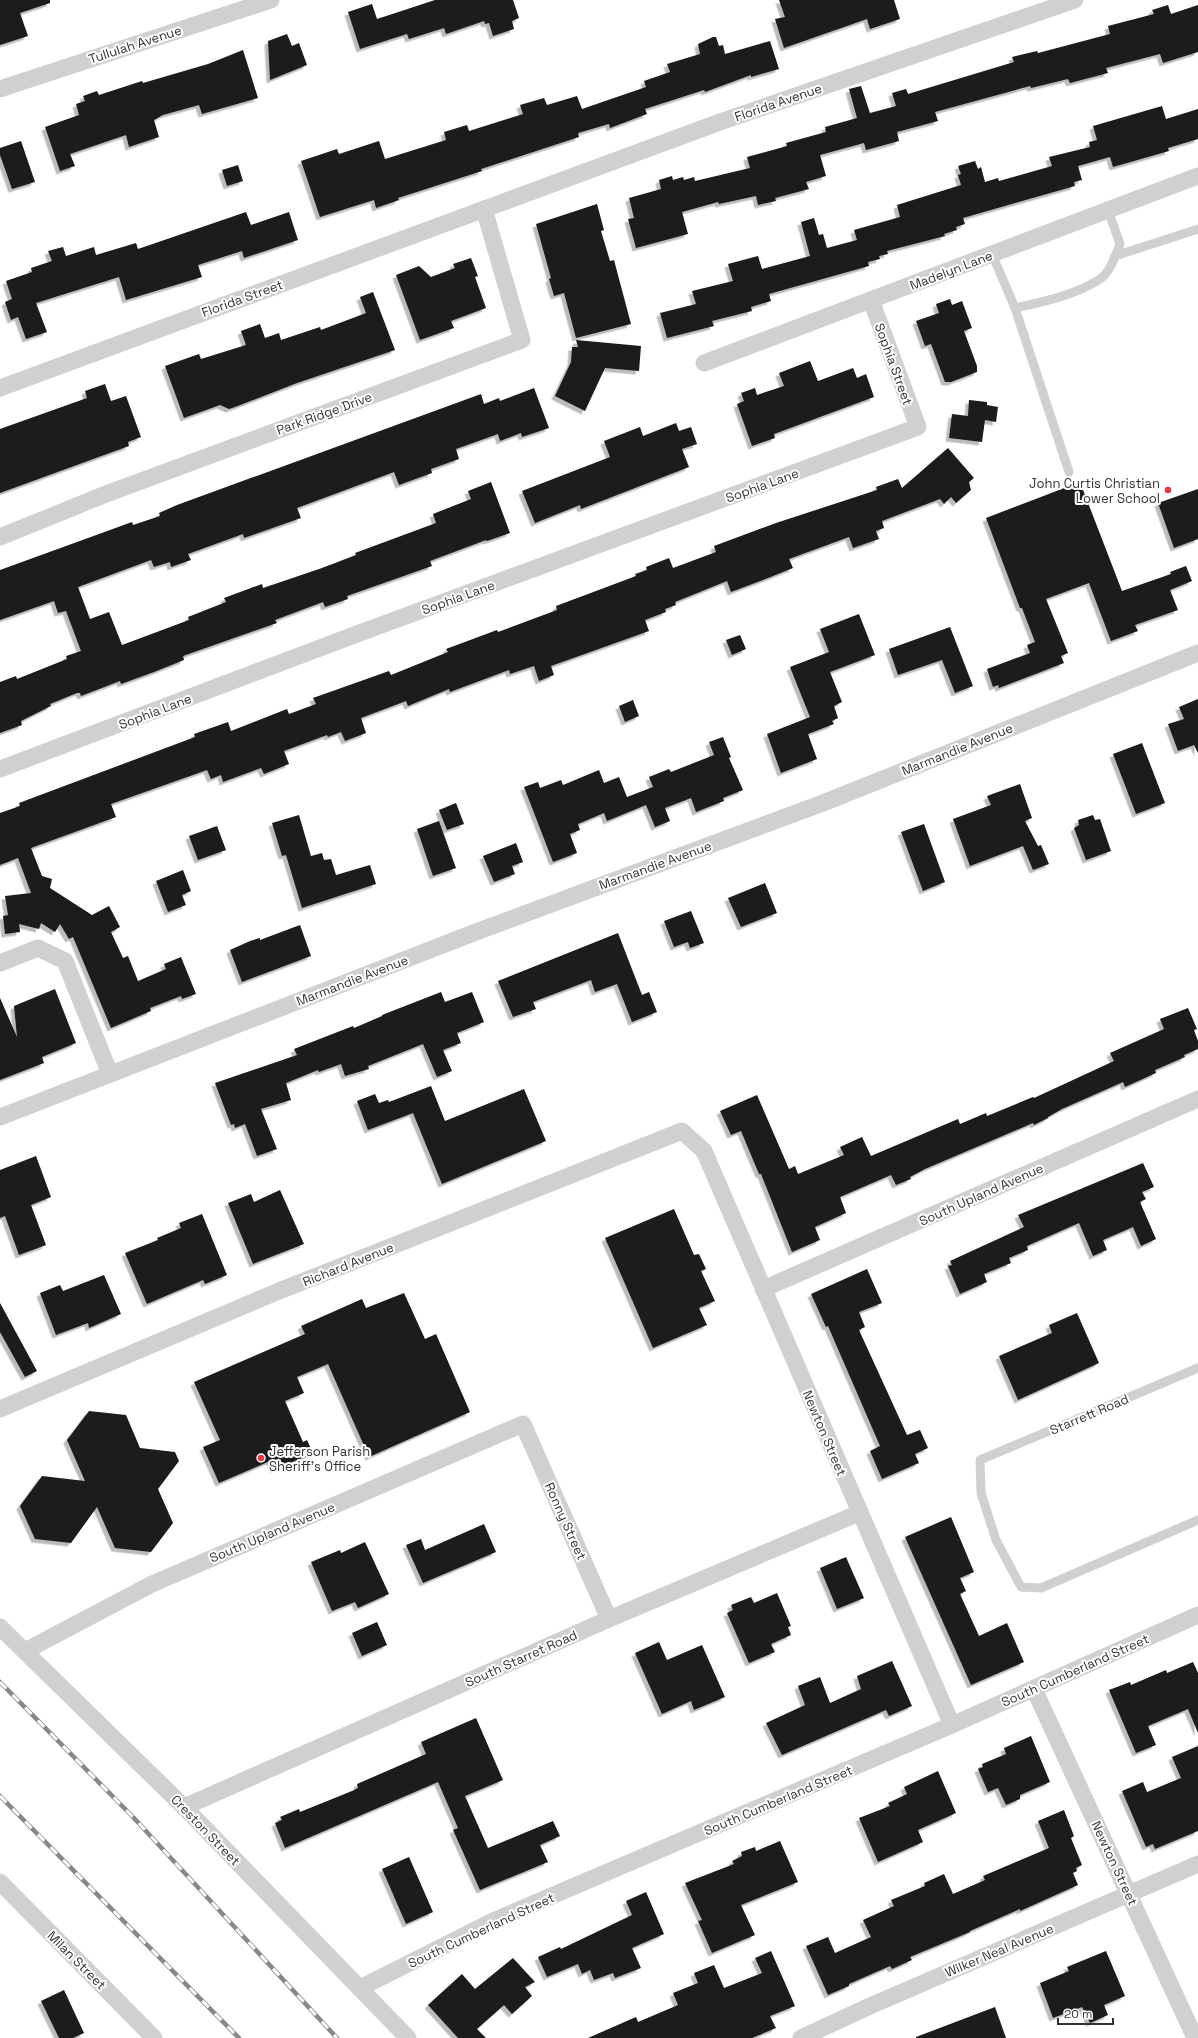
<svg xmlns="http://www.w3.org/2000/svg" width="1198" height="2038" font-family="'Space Grotesk',sans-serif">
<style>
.building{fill:#1a1a1a;filter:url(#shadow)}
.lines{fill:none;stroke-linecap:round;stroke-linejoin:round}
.lane{stroke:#d0d0d0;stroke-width:9}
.street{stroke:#d0d0d0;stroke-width:17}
.rail-casing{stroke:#888;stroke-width:4.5}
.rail{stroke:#fff;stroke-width:3;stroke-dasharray:9;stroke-linecap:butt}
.poi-dot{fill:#e63946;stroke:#fff;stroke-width:1.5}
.labels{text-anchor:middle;stroke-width:4;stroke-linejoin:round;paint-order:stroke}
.street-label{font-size:13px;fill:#333;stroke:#fff}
.poi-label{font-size:13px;fill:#333;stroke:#fff;text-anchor:end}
</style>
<defs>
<filter id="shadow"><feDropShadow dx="-3.5" dy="3.5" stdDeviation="0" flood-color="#0004"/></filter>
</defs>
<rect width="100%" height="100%" fill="#fff"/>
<g class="building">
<polygon points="0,0 50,0 50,3 20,13 28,36 0,45"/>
<polygon points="435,0 513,0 519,18 512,21 514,29 493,36 489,23 485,24 484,21 446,34 444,28 409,39 407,34 360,49 348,12 372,4 377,19"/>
<polygon points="779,0 894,0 900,19 870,29 867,19 784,48 775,19 785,17"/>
<polygon points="1168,5 1171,14 1198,5 1198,52 1163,63 1160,54 1106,68 1108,73 1070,83 1068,79 1031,88 1030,86 935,112 938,121 897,132 899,141 866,150 864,143 820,155 826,176 806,182 809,189 775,198 776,201 758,205 756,196 719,204 718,202 682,212 688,234 636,248 628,219 634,218 629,198 661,189 659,180 672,176 673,180 683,177 684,180 694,177 695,181 750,168 747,157 787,146 786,143 826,132 825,127 857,118 849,89 861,86 870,113 896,106 892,93 906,89 908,94 1014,62 1012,57 1037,51 1038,53 1110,34 1108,26 1154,14 1152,10"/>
<polygon points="287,34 292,46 299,43 307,65 270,80 268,41"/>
<polygon points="713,37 716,37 719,46 723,45 725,54 770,41 779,69 751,77 751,75 705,92 704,90 645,109 647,114 610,128 609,124 578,133 579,137 481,169 482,171 398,198 399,200 376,208 374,200 320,217 301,161 337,149 339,154 379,141 385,159 446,140 444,132 467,125 469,131 523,114 520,105 544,98 547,105 577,96 582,109 646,87 644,81 670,72 667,64 700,54 698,44"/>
<polygon points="243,50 258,98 202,114 199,105 163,115 154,120 159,137 129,147 126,135 70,154 75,166 60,171 45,127 79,115 76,104 85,101 83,96 97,91 99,95 142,81 143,83 208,64"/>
<polygon points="1162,106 1166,119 1198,109 1198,139 1168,148 1169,151 1113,167 1110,157 1078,166 1082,180 1074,182 1075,186 963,218 965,224 956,227 957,230 944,234 945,236 887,251 888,254 879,256 880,259 868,262 869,266 769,294 771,301 751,307 752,311 712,321 714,326 667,338 660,313 696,304 692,291 733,281 728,264 758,256 762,269 810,256 801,222 814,218 819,235 823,234 827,248 857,240 854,230 900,217 897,205 961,185 958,175 961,174 958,166 975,161 978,169 981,167 985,182 998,178 999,181 1052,166 1049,157 1090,147 1089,142 1097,140 1093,126"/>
<polygon points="21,141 35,182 12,189 0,155 0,148"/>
<polygon points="238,165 243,181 227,186 222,170"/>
<polygon points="597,204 604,230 601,231 610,261 614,260 631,324 576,338 564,293 554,296 549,279 551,278 536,224"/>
<polygon points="246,212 251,225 289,212 298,240 244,258 242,251 198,265 202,277 126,300 119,277 36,303 47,332 26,339 18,317 11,320 5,302 12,299 6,281 32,272 31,268 52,261 48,251 63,247 66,256 94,247 96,255 136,243 138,249"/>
<polygon points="471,258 478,276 475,277 486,308 451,321 454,328 420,340 396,275 419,266 431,277 455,268 453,264"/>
<polygon points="373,292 395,350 297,383 235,407 229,409 220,405 184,418 165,366 199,354 201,359 246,345 241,331 260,324 265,338 279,333 281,340 320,327 321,330 366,313 360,297"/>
<polygon points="950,299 952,305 962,301 972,328 964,331 977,366 977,372 951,382 945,382 931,344 925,346 916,321 939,313 936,304"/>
<polygon points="576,340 641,346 639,371 605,368 585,411 555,396 571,362 572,347 578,347"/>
<polygon points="810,361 818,381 853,368 857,378 866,374 874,397 774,434 775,438 752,446 737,404 744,401 741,393 755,388 757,395 784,386 779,373"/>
<polygon points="105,384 111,401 126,396 141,437 128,442 129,446 0,493 0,429 87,398 85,391"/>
<polygon points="534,388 549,428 522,437 521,433 500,441 498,434 456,449 459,459 431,469 432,473 399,485 394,472 297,508 301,518 244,538 243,534 188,554 191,560 171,567 170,562 154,567 151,560 78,587 90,619 109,612 122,645 189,620 188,617 226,602 224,598 262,584 263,588 322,568 356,555 355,553 436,523 433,514 471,499 468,491 491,482 510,533 487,541 486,540 430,561 432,566 347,596 348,599 325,607 323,602 275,620 277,623 183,656 184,660 154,672 121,684 120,681 81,696 80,693 77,693 50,704 51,706 21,721 22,725 0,733 0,682 16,676 17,679 67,659 66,656 81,651 66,611 58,613 54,601 0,620 0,570 132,522 133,525 160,516 159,513 177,505 481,394 484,404 499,398 500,401"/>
<polygon points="969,400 987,402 987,405 998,407 996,422 985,420 982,442 949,438 952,414 968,416"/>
<polygon points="676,423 679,431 691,427 697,444 682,449 689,467 581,509 580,505 535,523 522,491 610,457 604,441 640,427 643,436"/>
<polygon points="948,448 974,478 969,482 971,490 956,503 951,497 944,504 940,499 882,521 884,528 876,531 879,539 853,548 849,537 789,559 793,568 763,580 731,592 727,581 675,602 676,605 665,609 666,612 645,620 649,631 551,666 554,675 539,681 534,666 510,674 509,670 450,692 449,689 408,706 406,701 361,718 366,733 345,741 341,732 328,737 327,735 284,751 289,764 264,774 261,768 223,782 221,775 211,779 207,770 111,804 116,817 31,848 42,876 52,879 50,888 92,915 109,906 120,927 111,932 123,958 128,956 138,981 166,969 164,964 181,957 196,994 182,999 181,996 150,1008 151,1011 111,1028 73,937 69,939 60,924 55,932 41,923 39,929 19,924 20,932 5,934 3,916 8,915 5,896 31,893 18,858 0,865 0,813 20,806 19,803 195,737 194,734 228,722 231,731 287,709 289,714 316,704 313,698 389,671 391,675 448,652 446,649 497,630 498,632 557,610 556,606 636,576 635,574 647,570 646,567 669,558 673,568 716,552 714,546 776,523 877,490 876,487 898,479 902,488"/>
<polygon points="1080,482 1122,591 1171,574 1170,572 1186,566 1192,581 1170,590 1178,610 1135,625 1138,631 1111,641 1089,583 1046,599 1068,653 1061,656 1064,663 999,688 998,685 993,687 987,669 1030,653 1027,645 1035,642 1022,608 1020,608 986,518"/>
<polygon points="1198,489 1198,539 1174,548 1158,503"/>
<polygon points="859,614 875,655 830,672 842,702 834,706 838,718 832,721 834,724 808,734 817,759 781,773 767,734 810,717 790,667 829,652 820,629"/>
<polygon points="950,627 973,686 955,693 942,660 898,675 889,649"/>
<polygon points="740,635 746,649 732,655 726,640"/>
<polygon points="1198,699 1198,753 1194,745 1178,751 1168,724 1184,719 1179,707"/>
<polygon points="633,700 639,716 625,722 619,706"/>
<polygon points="723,737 731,757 729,758 743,790 723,798 724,801 696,812 691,798 665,808 670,821 655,827 646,805 607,821 604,813 578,824 580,830 570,834 577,853 553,862 524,787 538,782 540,788 561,780 563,785 599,770 604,783 619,777 627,797 653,787 649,777 669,769 671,772 714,755 709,742"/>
<polygon points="1142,743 1165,803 1136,814 1113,754"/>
<polygon points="1020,784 1032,818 1025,821 1038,846 1041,845 1049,864 1033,870 1023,846 970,866 953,819 991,805 987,796"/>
<polygon points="456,803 464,824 447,830 439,810"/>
<polygon points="299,815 311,856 322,853 324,860 331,859 336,875 370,865 376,884 302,908 286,855 282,856 272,823"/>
<polygon points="1093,815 1095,820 1100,819 1111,851 1086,860 1074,828 1079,825 1078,820"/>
<polygon points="439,821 456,868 433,876 417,829"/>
<polygon points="924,824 945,882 923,891 901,832"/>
<polygon points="217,826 226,850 198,860 189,836"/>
<polygon points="516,843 523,862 512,866 515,874 494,882 483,856"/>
<polygon points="183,870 191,891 182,895 186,905 168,912 156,881"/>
<polygon points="765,883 777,913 741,927 728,898"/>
<polygon points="691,911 704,943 690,948 688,942 674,947 664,921"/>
<polygon points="300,925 311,956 242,982 230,950 250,941 260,938 260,940"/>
<polygon points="618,933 642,995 649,992 657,1012 632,1022 617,984 595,992 591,980 533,1002 536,1009 513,1017 498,981"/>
<polygon points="55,989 76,1043 42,1057 44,1063 0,1080 0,998 17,1037 14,1006"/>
<polygon points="441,992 445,1002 472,992 484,1022 457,1033 461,1043 443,1050 452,1071 437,1077 423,1044 368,1066 369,1069 345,1076 341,1064 319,1072 318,1070 286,1083 291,1100 261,1109 277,1149 257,1156 245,1124 235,1128 234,1124 231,1125 215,1083 297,1055 294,1049 353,1026 354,1028 382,1016 382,1015"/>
<polygon points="1188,1008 1197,1029 1194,1030 1198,1041 1198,1049 1184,1055 1185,1057 1155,1070 1156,1073 1125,1087 1123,1082 1062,1109 1048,1117 1048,1118 1034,1125 1033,1123 925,1169 910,1177 911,1179 896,1185 891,1175 840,1197 846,1213 815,1227 820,1240 792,1252 761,1174 759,1174 741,1131 731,1135 720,1111 757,1095 789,1169 795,1166 798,1174 844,1155 840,1147 862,1137 871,1156 958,1119 960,1124 986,1113 987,1116 1033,1097 1034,1098 1114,1061 1110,1053 1164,1029 1160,1019"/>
<polygon points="431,1086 445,1121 524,1089 546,1141 442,1184 413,1113 368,1130 357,1101 375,1094 379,1103 388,1100 389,1102"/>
<polygon points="36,1156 51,1197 31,1205 46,1245 19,1255 5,1216 0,1218 0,1170"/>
<polygon points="1143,1163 1154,1187 1142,1192 1146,1199 1140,1202 1156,1239 1141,1246 1133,1227 1103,1240 1107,1250 1093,1256 1079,1223 1027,1246 1028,1250 1009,1258 1011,1263 984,1274 987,1282 960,1294 948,1266 952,1265 950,1261 1024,1227 1018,1215"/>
<polygon points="280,1190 304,1244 253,1264 228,1203 251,1194 254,1202"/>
<polygon points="674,1209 694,1255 699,1254 706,1269 701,1271 715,1301 699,1308 707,1325 653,1348 605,1238"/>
<polygon points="202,1214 227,1275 205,1284 203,1280 147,1304 125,1253 158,1240 157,1238 181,1228 179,1223"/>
<polygon points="867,1269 882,1303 859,1312 865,1327 859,1330 907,1435 920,1430 928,1448 915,1454 919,1463 882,1479 870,1451 880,1446 828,1326 826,1327 811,1294"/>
<polygon points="104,1275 121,1314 89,1328 88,1323 56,1335 40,1293 60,1285 63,1291"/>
<polygon points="404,1293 425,1339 436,1334 470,1412 369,1457 328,1364 297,1377 304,1393 285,1401 303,1442 307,1440 313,1453 274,1470 270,1461 219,1483 203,1447 220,1440 194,1382 305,1334 301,1326 362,1299 366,1308"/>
<polygon points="0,1303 37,1371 25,1377 0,1332"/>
<polygon points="1077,1313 1099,1363 1018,1400 999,1356 1052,1333 1049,1325"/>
<polygon points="89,1411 126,1415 140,1448 175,1452 179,1461 158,1489 173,1523 151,1552 115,1548 97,1507 71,1543 35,1539 20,1506 42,1476 85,1481 67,1440"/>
<polygon points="951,1517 974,1572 960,1578 966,1591 960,1594 979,1636 1007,1623 1024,1662 971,1685 905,1537"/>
<polygon points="484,1524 496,1552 423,1583 406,1545 421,1539 425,1550"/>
<polygon points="365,1542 389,1594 358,1608 355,1602 332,1611 311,1562 340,1550 341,1553"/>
<polygon points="846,1557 864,1598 837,1609 820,1568"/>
<polygon points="777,1593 791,1626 788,1627 791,1635 771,1644 775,1652 749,1663 727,1613 733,1610 731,1605 751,1597 754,1603"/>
<polygon points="377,1622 387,1645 362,1656 352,1633"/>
<polygon points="659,1642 667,1660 702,1645 725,1697 694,1710 691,1701 662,1714 635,1653"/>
<polygon points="892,1661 912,1706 889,1716 886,1710 782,1755 766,1723 805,1705 798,1686 820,1677 830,1703 861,1689 857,1676"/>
<polygon points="1193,1662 1198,1673 1198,1733 1188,1709 1148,1726 1156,1745 1136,1753 1109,1690 1130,1682 1131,1685 1166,1670 1167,1673"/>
<polygon points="476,1718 503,1780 465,1796 488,1848 553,1821 560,1836 540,1845 548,1862 480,1890 453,1830 458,1828 438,1782 285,1848 275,1823 282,1820 280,1817 299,1809 300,1812 352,1791 358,1788 357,1784 426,1754 421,1742"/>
<polygon points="1031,1736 1050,1782 1020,1795 1020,1799 1006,1805 998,1788 988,1792 978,1769 983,1767 982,1764 1006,1754 1004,1748"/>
<polygon points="1198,1746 1198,1831 1155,1849 1153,1844 1146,1847 1122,1791 1143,1782 1147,1792 1181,1778 1172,1757"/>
<polygon points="938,1771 956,1813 918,1830 923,1842 878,1862 859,1818 890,1806 888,1803 907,1794 904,1787"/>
<polygon points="1064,1810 1074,1836 1071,1838 1082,1865 1076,1868 1077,1871 1073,1873 1078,1885 1020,1911 1020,1909 970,1931 970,1932 910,1957 912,1960 892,1969 890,1966 849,1984 849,1986 828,1995 806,1946 828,1937 835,1953 871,1937 863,1920 894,1906 891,1900 925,1886 924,1883 944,1874 953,1894 985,1880 983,1876 1049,1848 1038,1821"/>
<polygon points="780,1841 798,1882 741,1905 755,1935 712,1953 698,1921 702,1920 685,1883 734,1864 732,1861 742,1856 741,1852 755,1847 756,1851"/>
<polygon points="409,1857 433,1912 406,1924 382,1869"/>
<polygon points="646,1892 664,1934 632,1948 641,1968 615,1978 613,1973 594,1980 590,1970 582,1974 578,1964 547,1977 538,1957 560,1947 561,1949 632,1915 626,1901"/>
<polygon points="771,1951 795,2006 770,2016 776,2028 752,2038 588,2038 636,2017 638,2022 678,2005 673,1993 698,1983 694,1973 714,1965 724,1988 762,1973 755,1958"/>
<polygon points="1106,1951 1125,1996 1104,2005 1108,2015 1090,2023 1082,2007 1053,2018 1040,1983 1069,1971 1067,1967"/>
<polygon points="513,1958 535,1982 525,1987 532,1996 512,2014 504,2005 477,2029 486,2038 458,2038 428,2005 462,1974 475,1989"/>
<polygon points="64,1990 84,2033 73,2038 59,2038 41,2001"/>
<polygon points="995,2007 1006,2038 916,2038 916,2037"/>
</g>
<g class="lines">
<g class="lane">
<path d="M992,254L1015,308C1042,302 1076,295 1100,279C1111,271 1115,256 1120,244L1108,210"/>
<polyline points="1115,256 1198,229"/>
<polyline points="1015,308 1069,472"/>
<polyline points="1198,1368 980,1460 981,1493 996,1540 1021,1587 1041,1588 1198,1520"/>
</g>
<g class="street">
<polyline points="0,89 271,0"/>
<polyline points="704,363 1198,176"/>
<polyline points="0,388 720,122 1075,0"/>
<polyline points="0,537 106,494 522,340 484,209"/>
<polyline points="0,769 357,634 918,427 871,300"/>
<polyline points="0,963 38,948 65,961 110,1074"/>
<polyline points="0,1117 476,932 823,803 1198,653"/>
<polyline points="763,1289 1198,1099"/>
<polyline points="0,1409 279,1291 682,1131 704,1151 952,1725"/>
<polyline points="0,1627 184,1807 408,2038"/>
<polyline points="25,1651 152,1584 523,1424 609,1619"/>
<polyline points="1034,1689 1195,2038"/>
<polyline points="184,1807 609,1619 859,1513"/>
<polyline points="0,1882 154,2038"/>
<polyline points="360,1988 493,1921 952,1725 1198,1615"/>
<polyline points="801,2038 870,2006 1198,1864"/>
</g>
<g class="rail-casing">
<g id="rail">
<polyline points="0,1682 133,1817 337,2038"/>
<polyline points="0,1796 239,2038"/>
</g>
</g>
<use href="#rail" class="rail"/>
</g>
<g class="poi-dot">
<circle cx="1168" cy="490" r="4"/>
<circle cx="261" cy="1458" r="4"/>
</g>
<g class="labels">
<g class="street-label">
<text transform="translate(135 44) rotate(-18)" y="5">Tullulah Avenue</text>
<text transform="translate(778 102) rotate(-19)" y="5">Florida Avenue</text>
<text transform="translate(951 270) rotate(-21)" y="5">Madelyn Lane</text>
<text transform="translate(242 298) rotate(-20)" y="5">Florida Street</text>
<text transform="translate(894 364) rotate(70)" y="5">Sophia Street</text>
<text transform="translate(324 413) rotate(-20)" y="5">Park Ridge Drive</text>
<text transform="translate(762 485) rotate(-20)" y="5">Sophia Lane</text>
<text transform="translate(458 597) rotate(-20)" y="5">Sophia Lane</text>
<text transform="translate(155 711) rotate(-21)" y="5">Sophia Lane</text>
<text transform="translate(957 749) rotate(-22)" y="5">Marmandie Avenue</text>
<text transform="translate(655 865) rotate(-20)" y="5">Marmandie Avenue</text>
<text transform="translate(352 980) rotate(-21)" y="5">Marmandie Avenue</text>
<text transform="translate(981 1194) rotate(-24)" y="5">South Upland Avenue</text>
<text transform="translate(348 1264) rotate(-22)" y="5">Richard Avenue</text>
<text transform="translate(1089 1414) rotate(-23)" y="5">Starrett Road</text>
<text transform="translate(825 1433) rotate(67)" y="5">Newton Street</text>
<text transform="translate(566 1521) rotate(66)" y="5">Ronny Street</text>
<text transform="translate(272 1532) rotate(-23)" y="5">South Upland Avenue</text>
<text transform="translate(521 1658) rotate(-24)" y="5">South Starret Road</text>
<text transform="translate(1075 1670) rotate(-24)" y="5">South Cumberland Street</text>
<text transform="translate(778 1800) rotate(-23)" y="5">South Cumberland Street</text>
<text transform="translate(206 1830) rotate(46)" y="5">Creston Street</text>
<text transform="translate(1115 1863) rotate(65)" y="5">Newton Street</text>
<text transform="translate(481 1930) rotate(-25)" y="5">South Cumberland Street</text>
<text transform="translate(999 1950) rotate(-23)" y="5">Wilker Neal Avenue</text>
<text transform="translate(77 1960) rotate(45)" y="5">Milan Street</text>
</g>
<g class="poi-label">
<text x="1160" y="488">John Curtis Christian<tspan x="1160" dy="15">Lower School</tspan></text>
<text x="269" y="1456" text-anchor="start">Jefferson Parish<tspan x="269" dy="15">Sheriff's Office</tspan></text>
</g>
</g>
<path d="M1058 2018v6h55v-6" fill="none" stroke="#333333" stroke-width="2"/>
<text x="1064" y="2018" font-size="12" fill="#333333" stroke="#ffffff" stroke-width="3" paint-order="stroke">20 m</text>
</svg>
